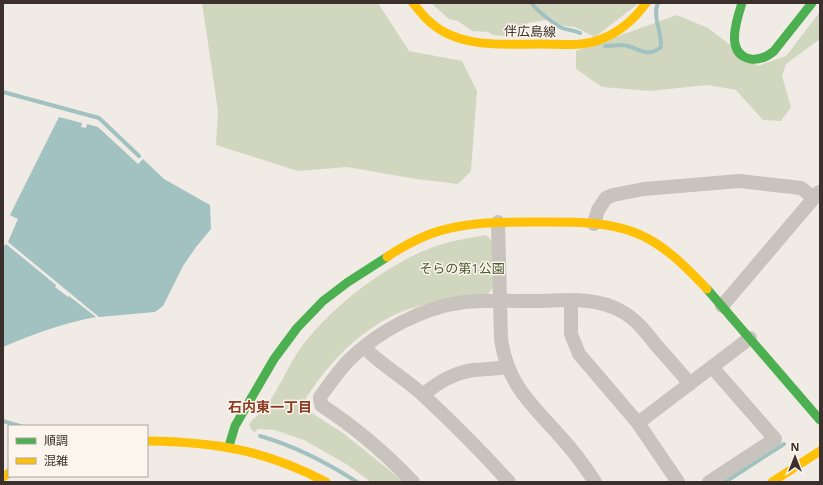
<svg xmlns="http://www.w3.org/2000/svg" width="823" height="485" font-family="'Open Sans','Noto Sans JP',sans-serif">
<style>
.green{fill:#d1d6bf}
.water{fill:#a1c2c1}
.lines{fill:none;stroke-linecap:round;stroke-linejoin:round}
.stream{stroke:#a1c2c1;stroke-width:4}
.street{stroke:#c9c3be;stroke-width:14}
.fast{stroke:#4caf50;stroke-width:9}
.slow{stroke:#ffc107;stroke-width:9}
.labels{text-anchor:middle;stroke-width:3;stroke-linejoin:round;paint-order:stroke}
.street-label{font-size:13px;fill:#3b302b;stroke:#fbf5ee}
.park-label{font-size:13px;fill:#4a5a2e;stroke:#fbf5ee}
.neighbourhood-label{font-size:14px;font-weight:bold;fill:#8c3b22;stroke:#fbf5ee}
</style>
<rect width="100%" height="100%" fill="#f0ebe5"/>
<g class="green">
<polygon points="202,3 378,3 409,51 462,61 477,91 471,171 458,184 416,179 347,167 298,171 216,145 218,111"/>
<polygon points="431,3 531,3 535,10 548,19 546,20 528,23 516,29 507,36 493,35 488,32 472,31 458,21 449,19"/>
<polygon points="534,3 639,3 595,37 575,27 565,26 561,25 537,8"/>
<polygon points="820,12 820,39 786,64 782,76 791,107 781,121 763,120 736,90 708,85 650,91 602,87 576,69 576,51 677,15 708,28 758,66 786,56"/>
<path d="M486,235L492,241L493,288C491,290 489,293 487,295C482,299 437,302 427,304C374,315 334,355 306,398L310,412L343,433L399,478L400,477L405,482H371L346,464L304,440L275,430L257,429L256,432L252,431L249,425L253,419H254C258,415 263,411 266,406C280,388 288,365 302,346C335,303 397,255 450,242C462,239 474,237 486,235Z"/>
</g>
<g class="water">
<polygon points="59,117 82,123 81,127 86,128 87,124 98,127 138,164 143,159 164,179 210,205 211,229 196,247 183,266 163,306 155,312 99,317 8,242 18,219 10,215"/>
<path d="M6,244L56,285L55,287L68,297L69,296L96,317C63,323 33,334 3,347V247Z"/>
</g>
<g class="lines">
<g class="stream">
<path d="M532,3C535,10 555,24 562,28C567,30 574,30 580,33"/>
<path d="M605,46C611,46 616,45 622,45C638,46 645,60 661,47C662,32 652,17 658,3"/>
<polyline points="3,92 99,118 139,156"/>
<polyline points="3,421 20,426"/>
<path d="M260,436C295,446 326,462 357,482"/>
<polyline points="725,482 784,444"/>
</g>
<g class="street">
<path d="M498,222L501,339C507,383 530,403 558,434C572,449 584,465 595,482"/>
<polyline points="594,224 598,210 606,198 613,195 644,189 739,181 801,188 814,198"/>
<polyline points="571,300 571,334 579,354 638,423 750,338"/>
<polyline points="722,306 819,192"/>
<path d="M364,347C382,366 405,378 423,395C453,423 482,452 509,482"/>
<path d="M423,395C438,382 453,373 473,370C485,369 496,369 507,367"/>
<polyline points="638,423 678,482"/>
<path d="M413,482C385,453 355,427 321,405L320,397C329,385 337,373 348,361C378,331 423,307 465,302C489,300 514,301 538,301C567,300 596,297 621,311C636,319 646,332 656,345C668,358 679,371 690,384"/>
<polyline points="709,482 775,439 712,367"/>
</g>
<g class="fast">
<path d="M742,3C737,19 724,54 751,59C760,60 767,57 774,51L812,3"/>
<polyline points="707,289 820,420"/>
<polyline points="229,446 235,426 274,359 297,328 323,301 348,282 387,257"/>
</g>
<g class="slow">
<path d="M413,3C421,13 428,22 439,29C468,48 508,44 541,44C560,44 580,47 599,40C618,33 634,20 646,3"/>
<path d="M387,257C400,248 415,240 430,234C465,221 503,222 540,222C572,222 606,221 636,233C664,244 686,267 707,289"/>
<path d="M147,441C216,442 265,450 326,482"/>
<polyline points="3,477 9,473"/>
<polyline points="772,482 820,451"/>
</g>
</g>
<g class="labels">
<g class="street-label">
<text transform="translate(530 31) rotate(1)" y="5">伴広島線</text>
</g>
<g class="park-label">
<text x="462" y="273">そらの第1公園</text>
</g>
<g class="neighbourhood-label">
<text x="270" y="412">石内東一丁目</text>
</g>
</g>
<rect width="823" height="485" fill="none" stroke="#3b302b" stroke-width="8"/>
<rect x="8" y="425" width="140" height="52" fill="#fbf5ee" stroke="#aea6a0"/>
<rect x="16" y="438" width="20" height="6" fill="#4caf50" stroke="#aea6a0"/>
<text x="44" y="445" font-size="12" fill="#3b302b">順調</text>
<rect x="16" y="458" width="20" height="6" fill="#ffc107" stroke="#aea6a0"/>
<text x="44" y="465" font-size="12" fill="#3b302b">混雑</text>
<g transform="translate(795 457)" stroke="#fbf5ee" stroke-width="3" paint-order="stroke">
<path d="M0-3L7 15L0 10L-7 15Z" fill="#3b302b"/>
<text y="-6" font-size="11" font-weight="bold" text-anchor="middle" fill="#3b302b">N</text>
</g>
</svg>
